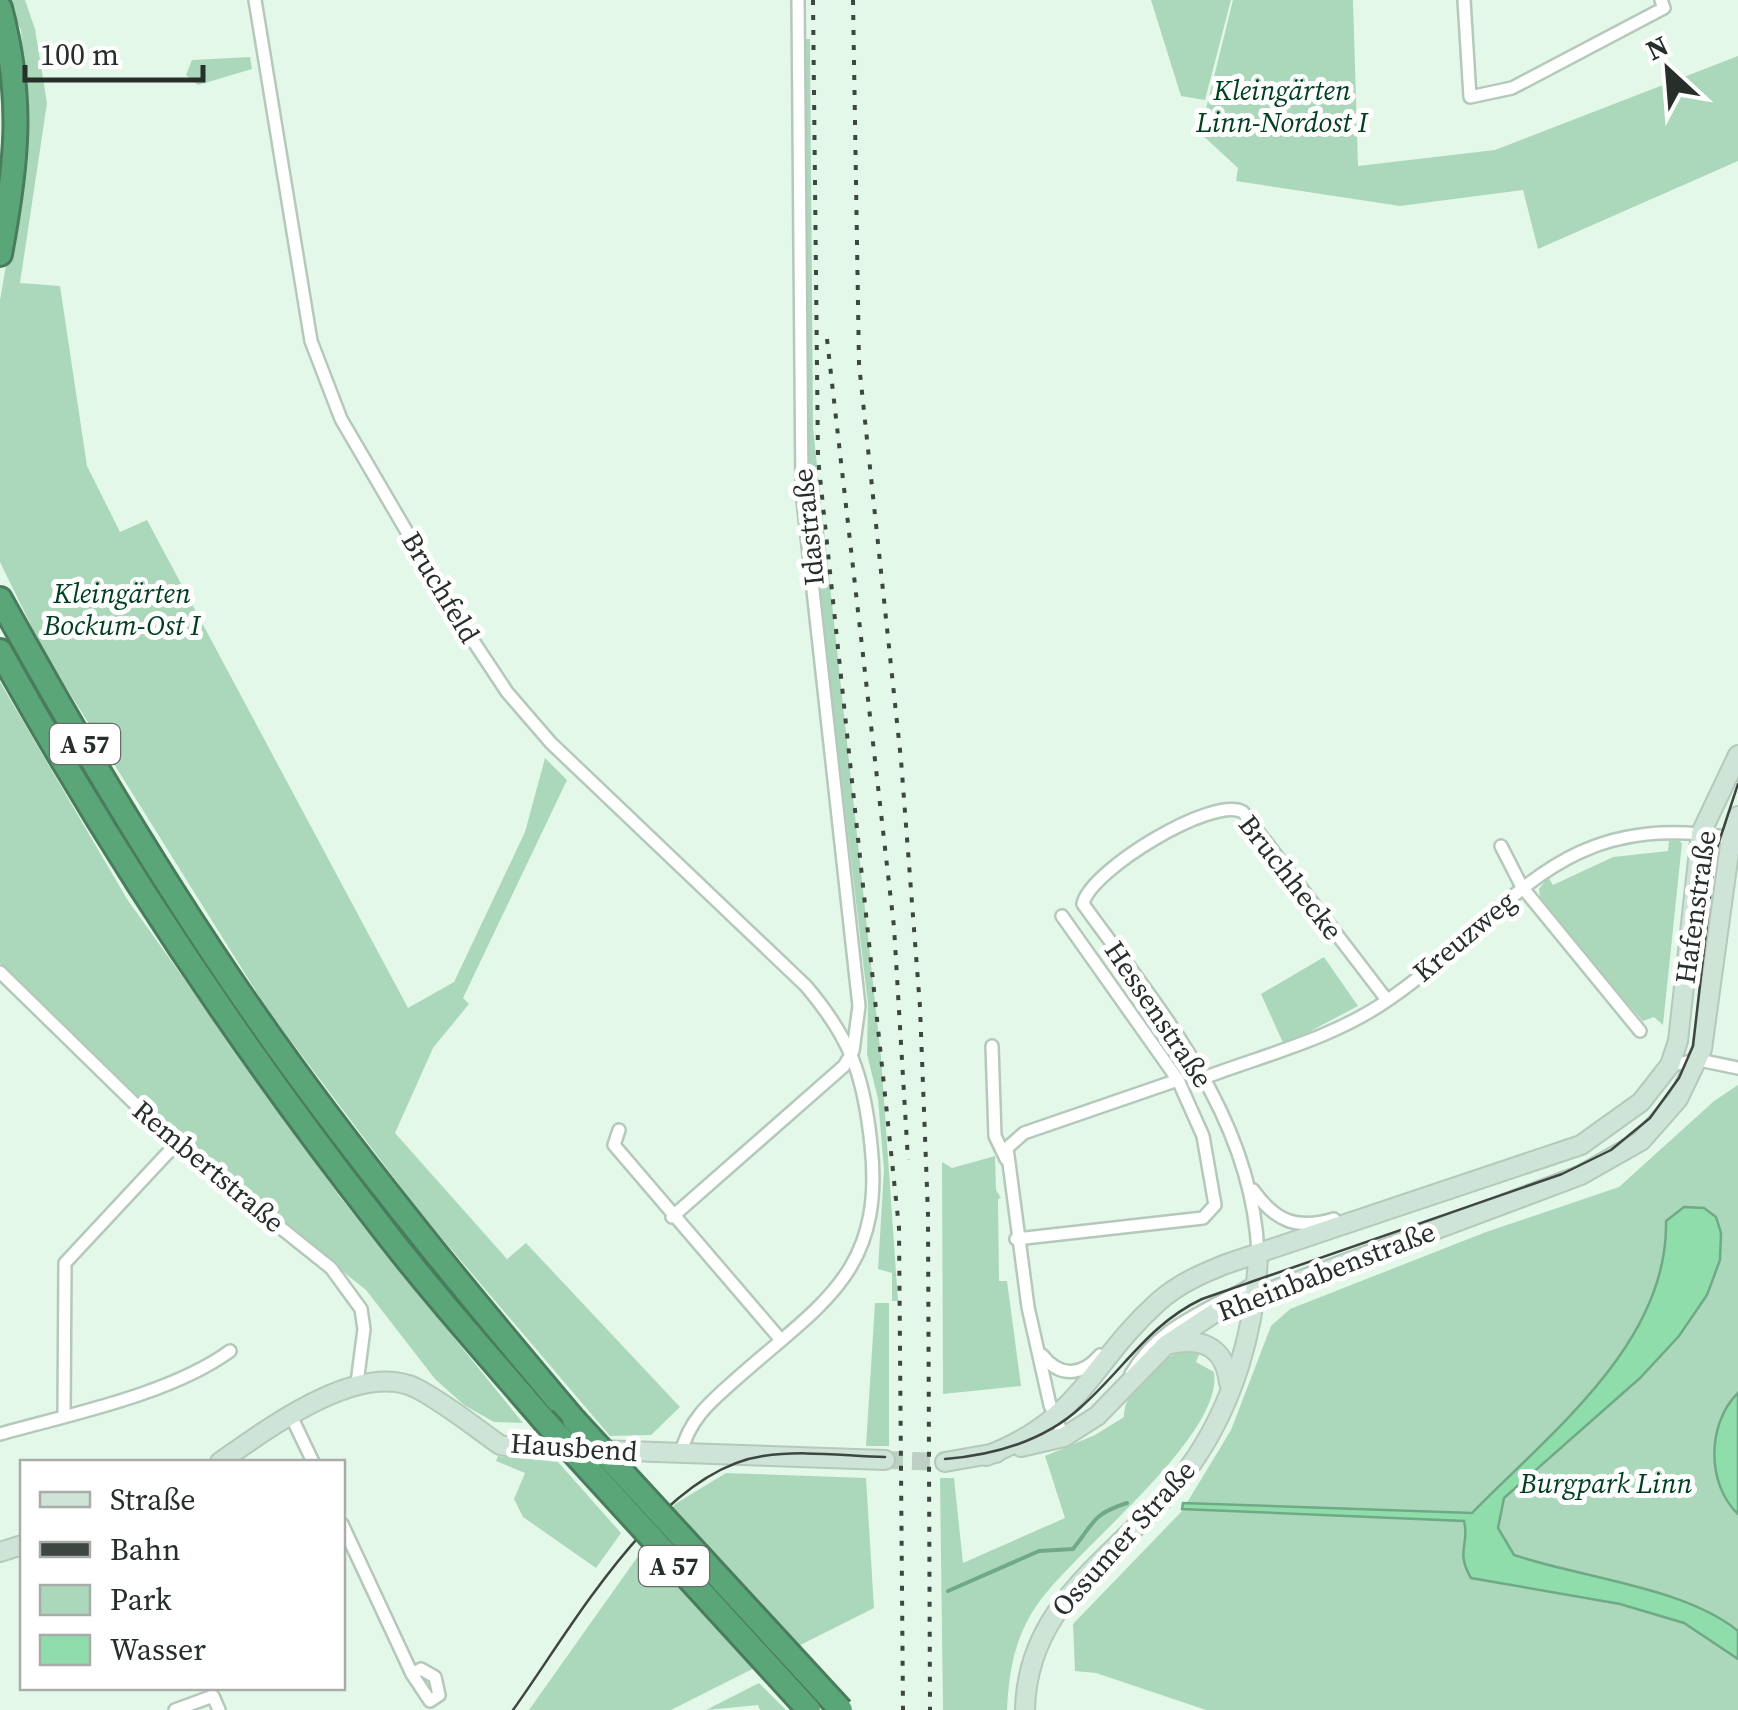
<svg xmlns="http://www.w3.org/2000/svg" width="1738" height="1710" font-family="'Source Serif 4',serif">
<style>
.green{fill:#abd8ba}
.water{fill:#90ddac;stroke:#70a985;stroke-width:2.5}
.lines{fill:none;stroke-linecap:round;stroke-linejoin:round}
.stream{stroke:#70a985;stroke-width:4}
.secondary-tunnel{stroke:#bed0c4;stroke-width:18;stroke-dasharray:18 9;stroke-linecap:butt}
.street-casing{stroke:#b5c9bb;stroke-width:16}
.secondary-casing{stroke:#b5c9bb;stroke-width:22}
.highway-casing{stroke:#497c5d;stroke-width:28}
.street{stroke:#fff;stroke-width:11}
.secondary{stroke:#cee4d6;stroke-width:18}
.highway{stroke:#5ba678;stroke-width:22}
.tram{stroke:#3d4640;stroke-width:2.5}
.rail{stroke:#3d4640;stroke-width:4;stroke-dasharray:5 10;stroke-linecap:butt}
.highway-bridge-casing{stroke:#497c5d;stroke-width:28;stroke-linecap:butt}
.highway-bridge{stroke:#5ba678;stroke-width:22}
.labels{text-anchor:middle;stroke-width:10;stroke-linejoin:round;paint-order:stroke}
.shield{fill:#fff;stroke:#686d6a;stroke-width:2.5}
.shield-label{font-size:25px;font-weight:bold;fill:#272f2a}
.park-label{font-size:28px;font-style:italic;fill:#004021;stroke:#fff}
.street-label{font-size:28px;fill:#272f2a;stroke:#fff}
</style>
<rect width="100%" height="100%" fill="#e4f8ea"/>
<g class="green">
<polygon points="8,0 25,0 35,29 47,103 20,283 60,286 87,466 120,532 147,520 408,1008 454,982 525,832 545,758 567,780 463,998 469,1004 433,1048 395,1133 507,1259 526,1243 680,1407 651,1435 610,1436 422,1215 269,1012 44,652 0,562 0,300 29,132 21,30"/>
<polygon points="1151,0 1231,0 1205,100 1181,96"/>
<polygon points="1233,0 1353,0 1358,166 1495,150 1738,56 1738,161 1538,249 1523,190 1400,206 1236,181 1238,168 1200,133"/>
<polygon points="806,39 810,39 813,428 881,1057 898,1301 892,1301 892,1273 878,1269 884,1170 878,1099 867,1054 868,1004 810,512 805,426"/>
<polygon points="250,57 252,69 198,85 186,75 192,60"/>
<polygon points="0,682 127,899 340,1197 523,1423 494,1422 464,1405 435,1379 366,1290 185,1145 0,963"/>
<polygon points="1678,840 1682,843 1663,1025 1654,1017 1643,1021 1541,905 1539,889 1548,877 1553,885 1613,857 1668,851 1669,841"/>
<polygon points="1324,957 1358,1006 1284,1045 1261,994"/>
<polygon points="1738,1085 1738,1710 1206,1710 1096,1673 1075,1671 1073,1624 1182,1511 1231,1430 1271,1326 1290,1309 1486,1232 1619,1187 1714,1101"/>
<polygon points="995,1156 996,1190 1001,1198 998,1199 999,1281 1007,1281 1021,1386 943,1394 942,1162 952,1168"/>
<polygon points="875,1303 889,1303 889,1446 866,1446"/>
<path d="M1202,1347L1196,1362L1214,1372C1224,1438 1071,1552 1035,1608C1014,1640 1009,1672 1007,1710H943L940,1478H954L963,1563L1065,1518L1045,1456L1095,1435L1124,1417C1125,1382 1170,1348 1202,1347Z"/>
<polygon points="498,1456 558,1462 621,1533 596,1568 523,1517 514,1499 525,1473 496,1461"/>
<polygon points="726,1473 866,1478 874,1608 671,1710 529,1710 675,1504"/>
<polygon points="759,1683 786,1710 760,1710 758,1705 706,1710"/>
</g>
<g class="water">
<path d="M1684,1207L1704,1208L1716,1217L1721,1233L1720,1260L1707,1295L1679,1336L1640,1378L1504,1498L1498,1528L1514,1555C1582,1578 1684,1587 1738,1631V1659L1684,1623L1620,1604L1471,1578C1455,1551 1470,1544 1464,1521L1182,1509L1183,1503L1472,1513C1550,1433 1669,1342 1666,1221Z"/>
<path d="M1738,1393V1514C1706,1484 1707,1423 1738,1393Z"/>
</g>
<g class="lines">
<path class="stream" d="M948,1591L1039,1551L1073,1549C1094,1523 1092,1514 1127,1503"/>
<polyline class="secondary-tunnel" points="885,1460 945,1462"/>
<g class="street-casing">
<g id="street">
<path d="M255,0L311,341L341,419L452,609L507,692L551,743L806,986C851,1039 864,1076 871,1145C885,1274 820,1304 734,1381C709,1403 689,1420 681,1453"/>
<polyline points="1464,0 1470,97 1512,88 1664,8 1661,0"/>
<polyline points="1501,846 1522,887 1640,1031"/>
<polyline points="0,972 176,1144 331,1268 361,1309 364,1329 357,1383"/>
<polyline points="992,1046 995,1136 1006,1159"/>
<polyline points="1670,1065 1699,1060 1738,1068"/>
<path d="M1206,1077C1268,1054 1333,1038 1388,1000C1514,913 1554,808 1731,838"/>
<polyline points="619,1130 614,1145 781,1340"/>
<path d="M1253,1190C1276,1222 1297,1230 1334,1219"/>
<polyline points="672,1217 844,1066 853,1051 859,1006 802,491 798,0"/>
<polyline points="1016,1239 1203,1218 1215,1205 1203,1136 1178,1080 1062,916"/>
<path d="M1258,1253C1252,1115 1160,1011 1083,904C1089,871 1213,795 1243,812L1387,1000"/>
<path d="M1042,1355C1060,1378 1082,1376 1100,1355"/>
<path d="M1131,1374C1160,1324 1209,1311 1256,1282"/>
<polyline points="64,1414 65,1263 176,1144"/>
<polyline points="292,1418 313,1462"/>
<path d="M0,1434C71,1414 171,1394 230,1351"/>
<polyline points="1064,1437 1050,1405 1028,1307 1007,1148 1024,1133 1178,1080"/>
<polyline points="342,1524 412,1674 430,1701 439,1695 435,1677 421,1669 412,1674"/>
<polyline points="175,1710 213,1696 219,1710"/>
</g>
</g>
<g class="secondary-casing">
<g id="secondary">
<path d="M1171,1344C1205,1337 1225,1349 1229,1383"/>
<polyline points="1021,1447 1064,1437 1097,1416 1166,1345 1216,1312 1581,1175 1641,1141 1678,1099 1702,1049 1731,838 1738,816"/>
<path d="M986,1456C1083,1419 1090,1363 1158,1302C1178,1284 1201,1274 1226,1264L1581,1145L1641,1102L1670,1065L1678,1041L1701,833L1738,755"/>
<path d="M220,1462C266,1430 358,1360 416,1388C445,1403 473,1426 500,1445L513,1447L885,1460"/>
<polyline points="945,1462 996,1453"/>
<polyline points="0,1552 22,1545"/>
<path d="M1025,1710C1027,1596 1128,1551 1188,1469C1233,1407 1256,1329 1258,1253"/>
</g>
</g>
<g class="highway-casing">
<g id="highway">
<path d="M0,8C24,99 17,163 0,254"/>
<path d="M0,599C84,751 175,904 276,1045C369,1175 471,1298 574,1420"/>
<path d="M0,651C110,850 237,1041 377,1221C429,1289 487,1354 543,1419"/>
</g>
</g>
<use href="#street" class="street"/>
<use href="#secondary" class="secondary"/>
<use href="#highway" class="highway"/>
<g class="tram">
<path d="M945,1459C994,1455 1044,1441 1081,1407C1124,1369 1149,1324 1202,1299L1562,1174L1611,1150L1650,1118L1679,1078L1693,1046L1715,854L1738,784"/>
<path d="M513,1710C572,1628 658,1471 763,1456C803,1450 845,1456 885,1457"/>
</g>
<g class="rail">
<polyline points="813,0 818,458 899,1228 903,1710"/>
<polyline points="853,0 859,364 901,760 920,1007 928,1214 930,1710"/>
<polyline points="827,339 894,927 908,1160"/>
</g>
<g class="highway-bridge-casing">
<g id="highway-bridge">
<polyline points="543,1419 809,1710"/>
<polyline points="574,1420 841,1710"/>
</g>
</g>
<use href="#highway-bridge" class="highway-bridge"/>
</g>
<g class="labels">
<g class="shield">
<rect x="50" y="724" width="70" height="40" rx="8"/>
<rect x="639" y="1546" width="70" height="40" rx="8"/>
</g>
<g class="shield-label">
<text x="85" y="753">A 57</text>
<text x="674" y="1575">A 57</text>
</g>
<g class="park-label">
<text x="1282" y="100">Kleingärten<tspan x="1282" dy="32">Linn-Nordost I</tspan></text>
<text x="122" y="603">Kleingärten<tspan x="122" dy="32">Bockum-Ost I</tspan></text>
<text x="1606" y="1493">Burgpark Linn</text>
</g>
<g class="street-label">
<text transform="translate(808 527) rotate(-96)" y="10">Idastraße</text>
<text transform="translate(441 587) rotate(59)" y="10">Bruchfeld</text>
<text transform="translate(1291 877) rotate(52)" y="10">Bruchhecke</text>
<text transform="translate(1695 907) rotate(-82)" y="10">Hafenstraße</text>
<text transform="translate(1464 936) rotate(-40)" y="10">Kreuzweg</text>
<text transform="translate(1159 1014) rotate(56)" y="10">Hessenstraße</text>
<text transform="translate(209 1166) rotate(40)" y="10">Rembertstraße</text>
<text transform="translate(1326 1271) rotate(-21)" y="10">Rheinbabenstraße</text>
<text transform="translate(574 1447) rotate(4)" y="10">Hausbend</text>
<text transform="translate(1123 1538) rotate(-48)" y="10">Ossumer Straße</text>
</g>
</g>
<rect x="20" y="1460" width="325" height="230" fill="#ffffff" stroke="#a9acaa" stroke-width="2.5"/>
<rect x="40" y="1492" width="50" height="15" fill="#cee4d6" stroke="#a9acaa" stroke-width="2.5"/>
<text x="110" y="1510" font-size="30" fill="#272f2a">Straße</text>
<rect x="40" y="1542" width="50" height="15" fill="#3d4640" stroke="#a9acaa" stroke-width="2.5"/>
<text x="110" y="1560" font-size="30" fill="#272f2a">Bahn</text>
<rect x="40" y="1585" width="50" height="30" fill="#abd8ba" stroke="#a9acaa" stroke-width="2.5"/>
<text x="110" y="1610" font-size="30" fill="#272f2a">Park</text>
<rect x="40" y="1635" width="50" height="30" fill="#90ddac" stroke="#a9acaa" stroke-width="2.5"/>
<text x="110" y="1660" font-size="30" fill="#272f2a">Wasser</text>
<g transform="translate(1668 70) rotate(334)" stroke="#ffffff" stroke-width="8" paint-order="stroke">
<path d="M0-8L18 38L0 25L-18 38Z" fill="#272f2a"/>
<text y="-15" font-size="28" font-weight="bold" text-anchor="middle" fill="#272f2a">N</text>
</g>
<path d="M25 65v15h178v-15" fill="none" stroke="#272f2a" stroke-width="5"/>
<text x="40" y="65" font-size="30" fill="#272f2a" stroke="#ffffff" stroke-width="8" paint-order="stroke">100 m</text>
</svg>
